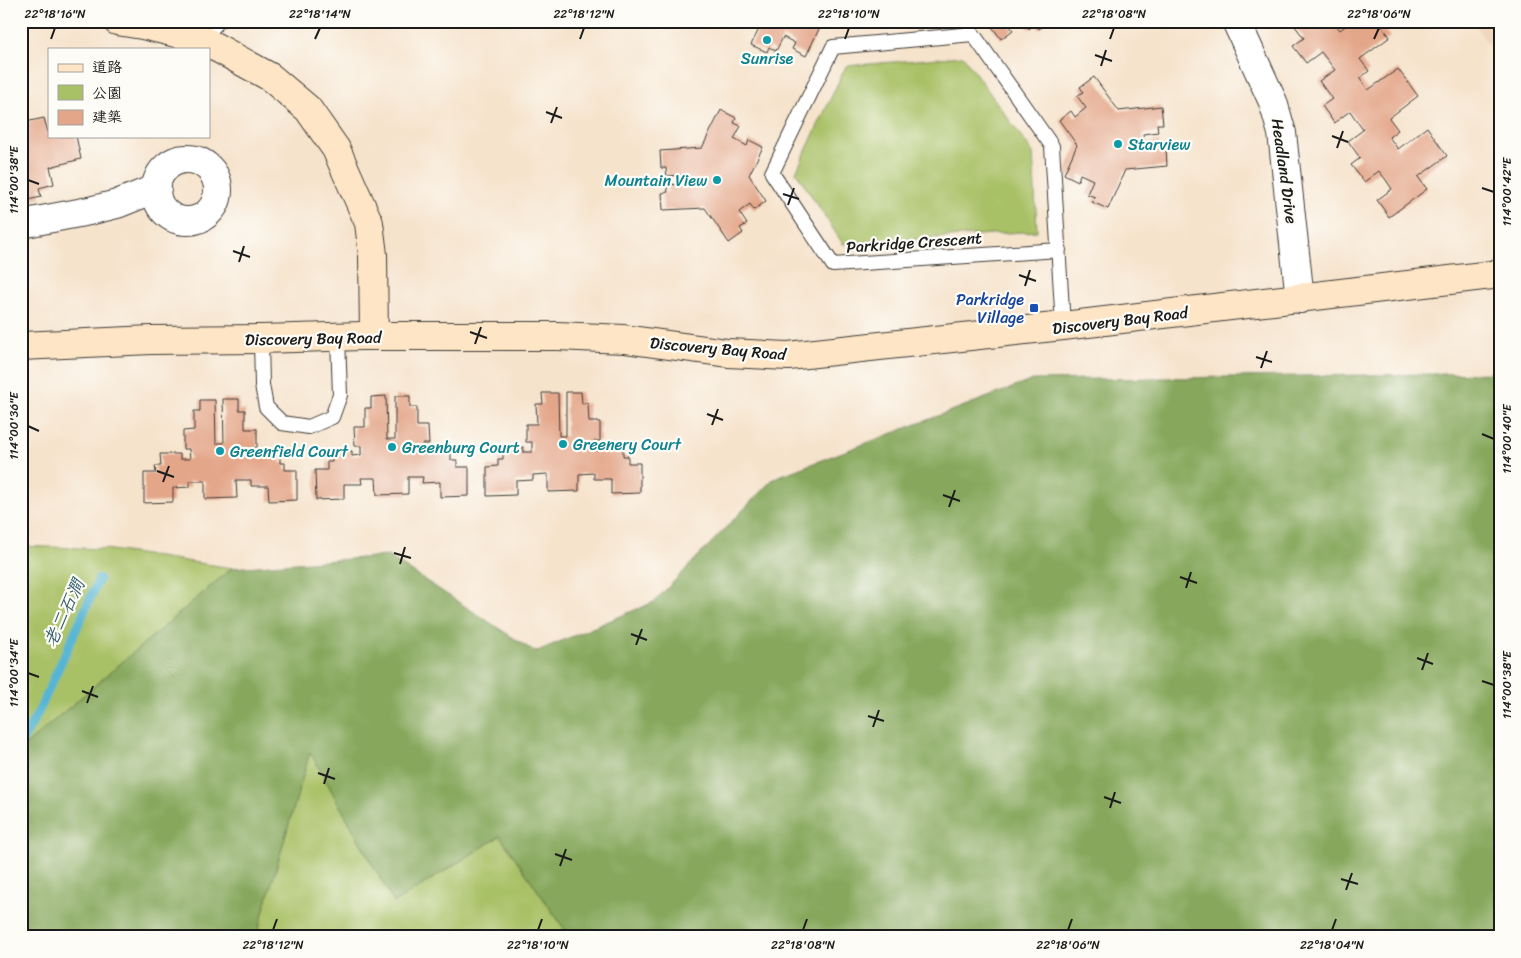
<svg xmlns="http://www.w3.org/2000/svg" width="1521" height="958" font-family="Sriracha,'LXGW WenKai TC',sans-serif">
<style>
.built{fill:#efd6bc}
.green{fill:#a9c166;stroke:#626e41}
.forest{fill:#86a75b;stroke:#51623c}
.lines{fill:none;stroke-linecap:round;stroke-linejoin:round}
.stream{stroke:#54b5d3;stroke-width:9}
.building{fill:#e4a689}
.lane-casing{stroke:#3d3a36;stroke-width:16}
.street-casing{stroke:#3d3a36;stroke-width:30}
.secondary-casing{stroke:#3d3a36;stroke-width:30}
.lane{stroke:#fff;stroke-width:14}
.street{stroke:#fff;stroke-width:28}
.secondary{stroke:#fde5c5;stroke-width:28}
.ticks{fill:none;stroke:#1c1c1c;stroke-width:2}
.culture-dot{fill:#0f9aa8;stroke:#fdfcf7;stroke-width:2}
.transit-dot{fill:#1a4fb4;stroke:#fdfcf7;stroke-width:2}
.labels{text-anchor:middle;stroke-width:4.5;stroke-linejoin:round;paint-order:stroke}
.culture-label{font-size:16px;fill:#0d838f;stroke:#fdfcf7;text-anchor:start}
.street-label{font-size:16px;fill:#1c1c1c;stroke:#fdfcf7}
.transit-label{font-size:16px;fill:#164399;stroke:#fdfcf7;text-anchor:end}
.water-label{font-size:18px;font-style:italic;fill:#35616e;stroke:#fdfcf7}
.neatline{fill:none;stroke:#1c1c1c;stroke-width:2}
.ticks-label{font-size:12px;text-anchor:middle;fill:#1c1c1c}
</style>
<rect width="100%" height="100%" fill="#fdfcf7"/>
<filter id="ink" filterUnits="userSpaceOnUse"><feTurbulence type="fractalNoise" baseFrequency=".02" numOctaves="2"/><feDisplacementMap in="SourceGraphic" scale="10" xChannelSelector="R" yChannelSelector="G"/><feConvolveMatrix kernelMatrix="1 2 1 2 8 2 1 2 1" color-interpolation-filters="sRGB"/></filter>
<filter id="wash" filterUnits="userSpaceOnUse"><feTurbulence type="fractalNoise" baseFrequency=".0096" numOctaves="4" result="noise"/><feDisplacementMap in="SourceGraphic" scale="20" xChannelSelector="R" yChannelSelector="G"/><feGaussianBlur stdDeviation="1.12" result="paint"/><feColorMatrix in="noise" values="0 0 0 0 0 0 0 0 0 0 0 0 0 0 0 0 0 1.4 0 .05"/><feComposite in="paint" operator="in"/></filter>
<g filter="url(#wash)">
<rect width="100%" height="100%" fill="#f6e3cc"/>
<polygon class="built" points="1473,21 1500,21 1500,61 1489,46"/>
<g class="green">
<polygon points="963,56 1033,153 1037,231 843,244 796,172 846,66"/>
<polygon points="21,409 28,409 23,441 25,481 21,481"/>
<polygon points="21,546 105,549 232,568 21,749"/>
<polygon points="310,751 394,903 500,836 570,937 256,937"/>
</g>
<polygon class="forest" points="1500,373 1500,937 570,937 500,836 394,903 310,752 256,937 21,937 21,749 232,568 388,556 535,652 654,602 774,478 1033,380"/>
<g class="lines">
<polyline class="stream" points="21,743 39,711 99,579"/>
</g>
<g id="blocks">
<g class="building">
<polygon points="763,21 851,21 851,25 820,27 806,56 792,49 795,43 783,37 776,51 769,47 767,52 751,45"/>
<polygon points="988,21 1014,21 1009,25 1013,30 1001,39"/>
<polygon points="1023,21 1050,21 1039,29 1035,24 1029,29"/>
<polygon points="1291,21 1333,21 1340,30 1352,21 1378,21 1390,37 1360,59 1369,71 1360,78 1368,90 1398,69 1418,96 1389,118 1398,130 1389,137 1398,149 1427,127 1447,156 1418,177 1427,189 1389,217 1377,200 1392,189 1386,180 1379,171 1364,182 1351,165 1360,158 1348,141 1363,130 1350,111 1334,123 1322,106 1332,99 1319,81 1335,70 1321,52 1306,63 1293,46 1304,38"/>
<polygon points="1094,77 1119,111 1161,106 1163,124 1157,124 1158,132 1143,134 1144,143 1159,141 1160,149 1166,148 1167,166 1125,170 1108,209 1092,202 1095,197 1087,194 1093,180 1080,174 1078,181 1064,174 1077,145 1059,120 1071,111 1075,117 1086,108 1077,96 1083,92 1080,87"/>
<polygon points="721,110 736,118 734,123 741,126 734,139 747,146 749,140 763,147 749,175 766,201 754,210 750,204 739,212 747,224 740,228 743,233 729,243 705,208 663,210 662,193 668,192 667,185 682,184 682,175 667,176 666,168 661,168 660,151 702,148"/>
<polygon points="44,118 49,136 76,136 81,159 50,167 54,184 39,188 41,197 28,200 21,174 21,123"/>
<polygon points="566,392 581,392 582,404 588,403 589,422 600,422 600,441 594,441 594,451 603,450 602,446 623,445 623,456 628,456 628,463 640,463 640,493 611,494 611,479 594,479 594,473 579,474 579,491 548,492 548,474 533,475 533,480 516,481 516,495 487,496 487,467 498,466 498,459 503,459 503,447 523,447 523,452 532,452 532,442 526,442 526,424 537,424 536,404 543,404 542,393 558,393 559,436 566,436"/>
<polygon points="386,396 387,439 395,439 395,396 410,396 410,407 417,407 417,426 428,426 429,444 422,444 422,454 431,454 431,449 451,449 451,460 457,460 457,467 469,467 469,496 440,497 440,482 422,483 423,477 408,477 408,494 377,495 376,478 361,478 362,484 344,484 344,499 316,500 315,470 327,470 327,462 332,462 331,451 352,451 352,456 361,455 361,446 355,446 354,427 365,427 365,408 371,408 371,397"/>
<polygon points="223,399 239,399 239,410 245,410 245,429 257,429 257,448 251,448 250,458 260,457 260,452 280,452 280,463 285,463 285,470 297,470 297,500 269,501 268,486 251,486 251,480 236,480 237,498 205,499 205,481 190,481 190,487 173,488 173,502 144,503 144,473 156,473 155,466 161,466 160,454 180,454 180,459 190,459 189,449 183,449 183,431 194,430 194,411 200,411 200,400 215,400 216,443 224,443"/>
</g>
</g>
</g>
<g filter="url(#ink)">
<use href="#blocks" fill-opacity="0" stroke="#3d3a36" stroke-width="1"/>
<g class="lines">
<g class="lane-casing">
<g id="lane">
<polyline points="201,39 219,21"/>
<polyline points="1059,250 833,265 772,173 833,47 973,34 1052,146 1063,326"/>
<polyline points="261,339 262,385 266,407 282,423 309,427 332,417 340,395 338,337"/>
</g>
</g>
<g class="street-casing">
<g id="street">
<polyline points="1236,21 1273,102 1282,133 1300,299"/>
<circle cx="187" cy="190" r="31"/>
<polyline points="21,224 89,211 117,204 157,188"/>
</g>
</g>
<g class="secondary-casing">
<g id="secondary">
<polyline points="117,21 142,25 201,39 270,77 308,109 336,149 369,223 373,255 374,336"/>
<polyline points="21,346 151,340 261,339 362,336 557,336 624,339 728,353 788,356 1063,326 1500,274"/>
</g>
</g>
<use href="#lane" class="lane"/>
<use href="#street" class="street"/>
<use href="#secondary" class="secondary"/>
</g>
</g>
<path class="ticks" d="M51,39L55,28M315,39L320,28M580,39L584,28M845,39L849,28M1110,39L1114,28M1374,39L1379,28M1095,55L1112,61M1101,66L1106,50M546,112L562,118M551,123L557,107M1332,136L1348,142M1337,148L1343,131M28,180L39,184M1482,188L1494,192M783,194L799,199M788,205L794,188M233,251L250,257M239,262L244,246M1019,275L1036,281M1025,286L1030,270M470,332L487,338M475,344L481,327M1256,357L1272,362M1261,368L1267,351M707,414L723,420M712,425L718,409M28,426L39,431M1482,434L1494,439M157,471L174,477M163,482L169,466M943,495L960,501M949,507L955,490M394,553L411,558M400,564L405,547M1180,577L1197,583M1186,588L1191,572M631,634L647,640M636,645L642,629M1417,658L1433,664M1422,670L1428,653M28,673L39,677M1482,681L1494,685M82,691L98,697M87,703L93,686M868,716L884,721M873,727L879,710M318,773L335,779M324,784L329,768M1104,797L1121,803M1110,808L1115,792M555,854L572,860M560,866L566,849M1341,879L1358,884M1346,890L1352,873M273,930L277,919M538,930L542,919M803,930L807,919M1068,930L1072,919M1332,930L1336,919"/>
<g class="culture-dot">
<circle cx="767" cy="40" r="5"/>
<circle cx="1118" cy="144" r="5"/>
<circle cx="717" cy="180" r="5"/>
<circle cx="563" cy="444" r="5"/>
<circle cx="392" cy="447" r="5"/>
<circle cx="220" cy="451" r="5"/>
</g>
<rect class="transit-dot" x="1029" y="303" width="10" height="10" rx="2.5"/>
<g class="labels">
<g class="culture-label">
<text x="767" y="64" text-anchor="middle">Sunrise</text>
<text x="1128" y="150">Starview</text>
<text x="707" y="186" text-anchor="end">Mountain View</text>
<text x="573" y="450">Greenery Court</text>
<text x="402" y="453">Greenburg Court</text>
<text x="230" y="457">Greenfield Court</text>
</g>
<g class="street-label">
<text transform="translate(1285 171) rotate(82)" y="6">Headland Drive</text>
<text transform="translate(914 242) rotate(-4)" y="6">Parkridge Crescent</text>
<text transform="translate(1120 320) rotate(-7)" y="6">Discovery Bay Road</text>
<text transform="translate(313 338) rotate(-1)" y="6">Discovery Bay Road</text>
<text transform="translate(718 348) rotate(5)" y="6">Discovery Bay Road</text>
</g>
<g class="transit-label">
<text x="1024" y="305">Parkridge<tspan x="1024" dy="18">Village</tspan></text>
</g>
<g class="water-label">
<text transform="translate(64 613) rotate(-65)" y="6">老二石澗</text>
</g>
</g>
<rect width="1521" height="958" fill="none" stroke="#fdfcf7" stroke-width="55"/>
<rect x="48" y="48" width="162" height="90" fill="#fdfcf7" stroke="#a3a29f"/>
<rect x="58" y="64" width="25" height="8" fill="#fde5c5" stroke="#a3a29f"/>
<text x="92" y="72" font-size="15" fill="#1c1c1c">道路</text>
<rect x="58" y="85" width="25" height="15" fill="#a9c166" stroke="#a3a29f"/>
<text x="92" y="98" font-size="15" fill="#1c1c1c">公園</text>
<rect x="58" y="110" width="25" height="15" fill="#e4a689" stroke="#a3a29f"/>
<text x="92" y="122" font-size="15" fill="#1c1c1c">建築</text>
<rect x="28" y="28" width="1466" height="902" class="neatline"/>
<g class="ticks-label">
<text x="55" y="18">22°18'16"N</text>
<text x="320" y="18">22°18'14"N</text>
<text x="584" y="18">22°18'12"N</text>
<text x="849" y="18">22°18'10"N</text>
<text x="1114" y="18">22°18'08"N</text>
<text x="1379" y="18">22°18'06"N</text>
<text transform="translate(14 180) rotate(-90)" y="4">114°00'38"E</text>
<text transform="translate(1507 192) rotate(-90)" y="4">114°00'42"E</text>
<text transform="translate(14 426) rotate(-90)" y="4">114°00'36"E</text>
<text transform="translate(1507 439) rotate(-90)" y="4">114°00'40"E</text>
<text transform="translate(14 673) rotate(-90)" y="4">114°00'34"E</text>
<text transform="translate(1507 685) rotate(-90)" y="4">114°00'38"E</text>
<text x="273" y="949">22°18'12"N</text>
<text x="538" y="949">22°18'10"N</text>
<text x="803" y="949">22°18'08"N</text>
<text x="1068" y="949">22°18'06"N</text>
<text x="1332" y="949">22°18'04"N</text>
</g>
</svg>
